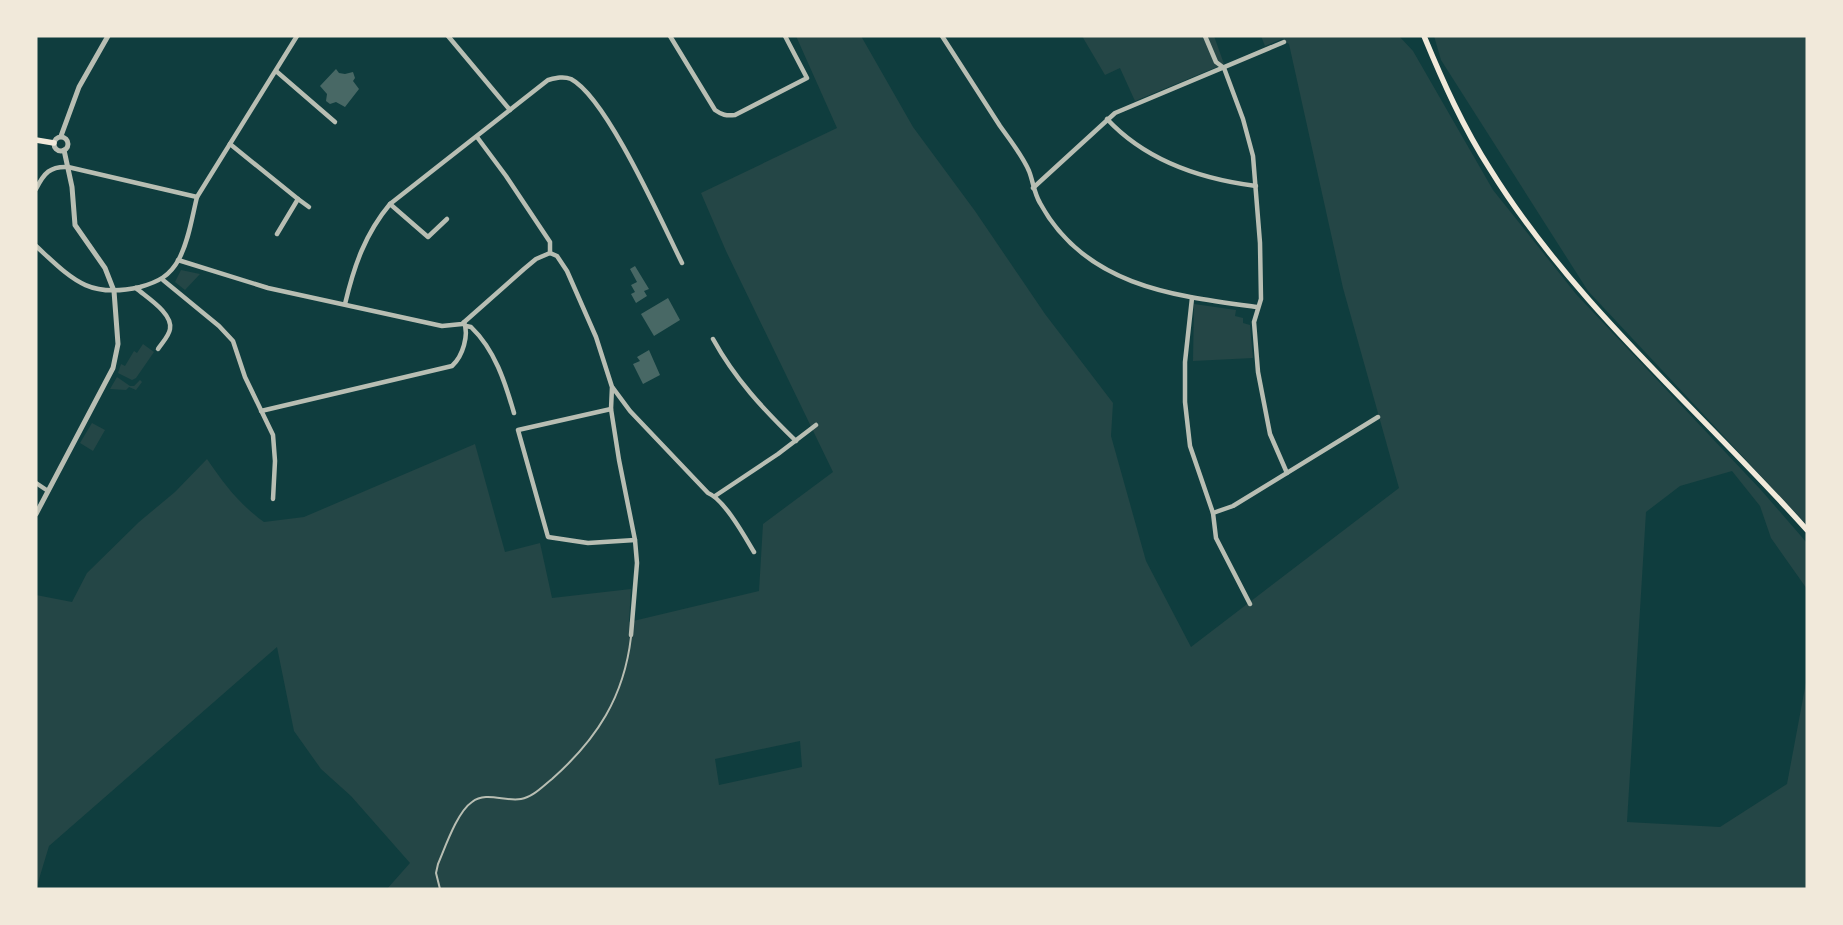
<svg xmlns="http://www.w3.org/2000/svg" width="1843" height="925" font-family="Helvetica,sans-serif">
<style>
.green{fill:#244646;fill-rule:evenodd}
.building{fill:#486865}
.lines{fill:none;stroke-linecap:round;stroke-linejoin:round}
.service{stroke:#b8beb3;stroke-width:2}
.minor{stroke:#b8beb3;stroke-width:4.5}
.tertiary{stroke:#b8beb3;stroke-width:5}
.secondary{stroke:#f1e9da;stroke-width:5.5}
</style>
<rect width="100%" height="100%" fill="#0f3d3e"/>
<g class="green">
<path d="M796,36H861L913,127L975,211L1045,314L1113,403L1111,436L1146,561L1191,647L1399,488L1343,288L1289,44L1282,39L1265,46L1261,36H1399L1413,51L1493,190L1576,294L1761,490L1807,543V589L1771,538L1760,506L1732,471L1680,486L1646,512L1627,822L1720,827L1787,784L1807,677V889H387L410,863L351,796L321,769L294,731L277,647L49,846L36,889V595L72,602L87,573L139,522L175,492L207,459C225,485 238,503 264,522L304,517L475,444L505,552L540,543L552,598L631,589L629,622L759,591L763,524L833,472L726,251L701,193L837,128ZM800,741L802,767L719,785L715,759Z"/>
<polygon points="1082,36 1214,36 1224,64 1135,101 1120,68 1105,75"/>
<polygon points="1434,36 1807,36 1807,525 1588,291 1441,60"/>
<polygon points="181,270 200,274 185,290 175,282"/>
<polygon points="1194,304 1236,310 1235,316 1243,318 1243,323 1250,325 1253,358 1193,361"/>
<polygon points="143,344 154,352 136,378 132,380 118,373 121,364 125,366 134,351 137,353"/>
<polygon points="117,377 130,386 134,386 140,380 142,382 136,390 129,387 126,390 110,389"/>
<polygon points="92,423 105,430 93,451 80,443"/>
</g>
<g class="building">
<polygon points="336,69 339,73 345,74 353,72 355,78 353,81 359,89 345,107 336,102 330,104 326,101 327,94 320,86"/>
<polygon points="635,266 649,289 644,291 647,296 636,303 631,294 635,292 631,285 637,282 630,269"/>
<polygon points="668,298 680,320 654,336 641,314"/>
<polygon points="649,350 660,375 643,384 633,364 640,361 637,357"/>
</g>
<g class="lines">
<path class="service" d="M440,889L436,873L438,864C445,848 457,812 472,802C486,791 505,802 521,799C533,797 543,786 552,779C597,739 624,697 631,637"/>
<g class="minor">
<polyline points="448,36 510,110"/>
<path d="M670,36L715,110C722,115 726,116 735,115L807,78L785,36"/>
<path d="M942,36C961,66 981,96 1000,126C1010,140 1022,155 1029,171C1033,181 1034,193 1040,203C1085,286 1174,296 1257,307"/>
<polyline points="1205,36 1216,62 1224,68 1243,119 1253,156 1260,243 1261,299 1254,322 1258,372 1270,434 1287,473"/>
<polyline points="276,71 335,122"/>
<path d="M1107,119C1146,161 1201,179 1256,186"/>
<polyline points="477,137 506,176 550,242 550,253"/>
<polyline points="230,144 298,199 277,234"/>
<polyline points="1033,188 1115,113 1284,42"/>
<path d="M36,189C44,173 50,166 68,167L197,197C192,217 189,240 179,259C170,276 158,282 140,287C88,299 72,279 36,246"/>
<polyline points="197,197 297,36"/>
<polyline points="298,199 309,207"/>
<polyline points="390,204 428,237 447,219"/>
<polyline points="550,253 557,256 567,271 596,337 612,387 611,409 619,460 635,540 637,563 631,635"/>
<polyline points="178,260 268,288 442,326 462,324 524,269 536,259 550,253"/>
<polyline points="163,280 219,326 233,341 245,377 273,435 275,461 273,499"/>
<path d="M136,288C146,297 173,313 170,329C169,336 162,343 158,349"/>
<polyline points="1192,298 1185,362 1185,402 1190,446 1213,513 1216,538 1250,604"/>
<path d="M345,304C354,266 365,234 390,204L548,80C556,78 563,76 571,79C607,98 662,223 682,263"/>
<path d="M466,326L471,327C495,350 505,382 514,413"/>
<path d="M713,339C735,379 763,409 796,441"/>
<path d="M613,388L630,411L708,493C724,499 745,537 754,552"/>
<polyline points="611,409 518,430 548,537 588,543 635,540"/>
<path d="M261,411L452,366C463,356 469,335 464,322"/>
<polyline points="36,483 48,491"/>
<polyline points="715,496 778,454 816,425"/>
<polyline points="1213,513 1233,506 1378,417"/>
</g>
<g class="tertiary">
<polyline points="61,136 79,87 108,36"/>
<circle cx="61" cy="144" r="7"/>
<polyline points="36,514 113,368 118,344 114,291 105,268 75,225 72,187 64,150"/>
</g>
<g class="secondary">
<path d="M1424,36C1443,82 1463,127 1490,169C1574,305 1701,411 1807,530"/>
<polyline points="36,140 54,143"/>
</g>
</g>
<rect width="1843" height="925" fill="none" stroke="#f1e9da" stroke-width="75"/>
</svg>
